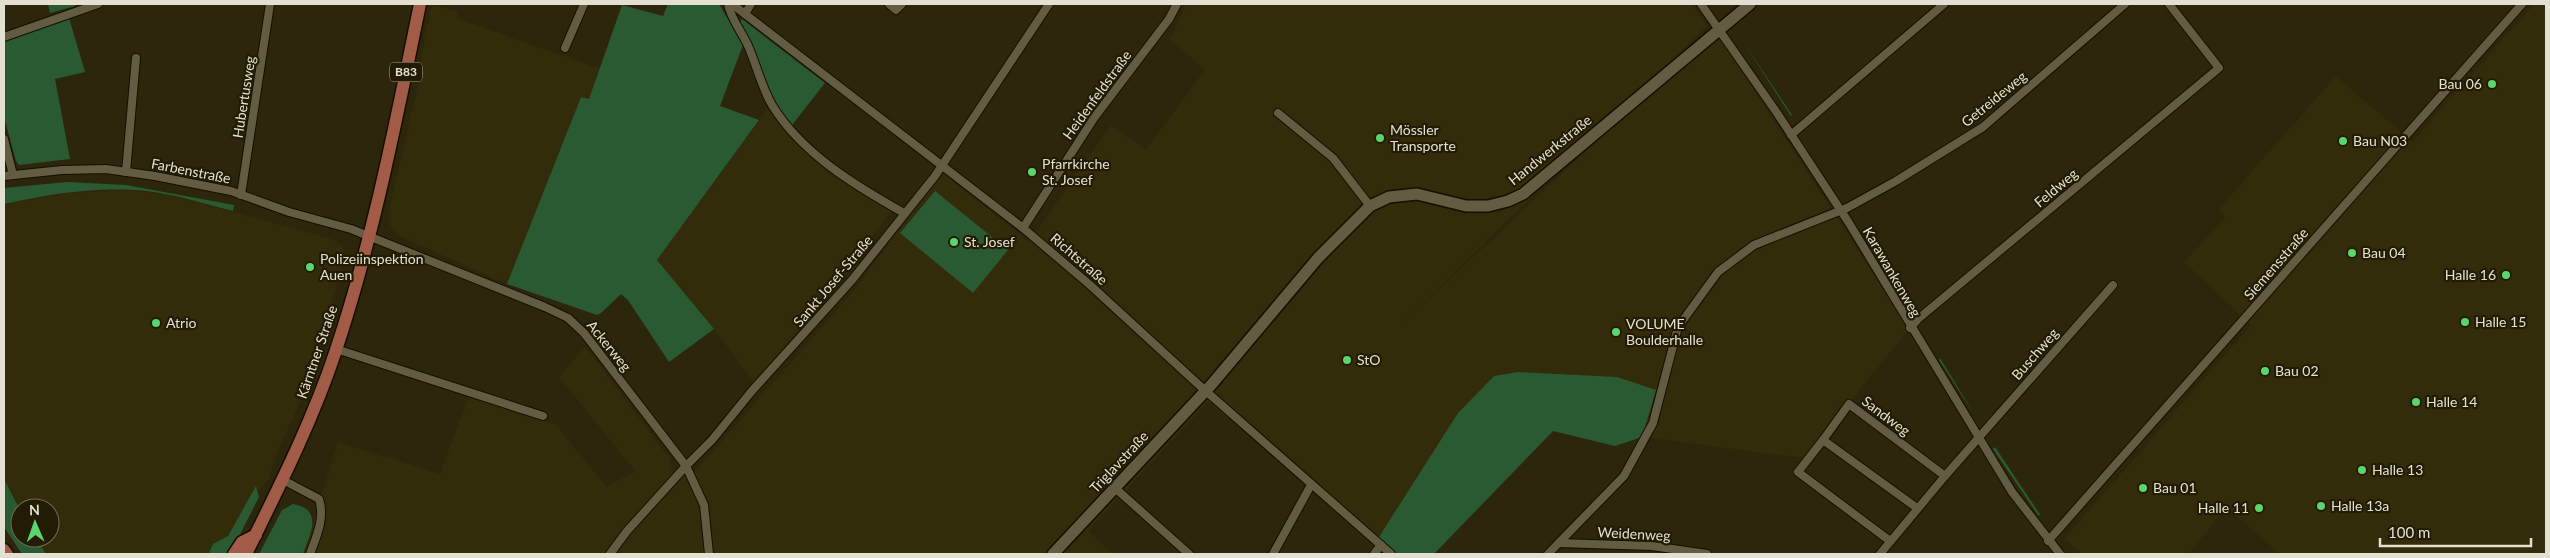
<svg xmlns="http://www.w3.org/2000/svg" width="2550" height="558" font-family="Lato,sans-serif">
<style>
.built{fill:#332c0a}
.green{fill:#2a5a32}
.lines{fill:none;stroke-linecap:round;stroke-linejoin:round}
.street-casing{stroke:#140f00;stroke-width:10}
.secondary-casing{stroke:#140f00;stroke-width:14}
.primary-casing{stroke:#140f00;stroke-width:15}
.street{stroke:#625c42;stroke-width:8}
.secondary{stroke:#625c42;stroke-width:11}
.primary{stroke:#a15b47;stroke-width:12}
.poi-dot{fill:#5cd56d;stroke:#221c04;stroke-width:2}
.labels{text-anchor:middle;stroke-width:4.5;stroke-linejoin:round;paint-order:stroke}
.shield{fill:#221c04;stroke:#aaa594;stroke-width:1}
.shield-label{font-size:12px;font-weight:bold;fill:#e4e0d1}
.poi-label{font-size:14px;fill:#e4e0d1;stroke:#221c04;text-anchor:start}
.street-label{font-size:14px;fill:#e4e0d1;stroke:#221c04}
</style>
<rect width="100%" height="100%" fill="#2c260d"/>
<g class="built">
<polygon points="1186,4 1692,4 1707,26 1405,321 1715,30 1909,329 1804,458 1642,437 1617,377 1518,372 1494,376 1458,413 1377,540 1208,402 1088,531 1113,554 303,554 338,442 440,474 469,396 556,425 607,487 635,471 559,377 585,346 670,459 671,473 693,474 858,286 940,171 1029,242 1111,125 1146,150 1205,69 1170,40"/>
<polygon points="2534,4 2546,4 2546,554 2280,554 2226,507 2189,554 2082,554 2064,539 2251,325 2184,262 2225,218 2219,209 2336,76 2412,142"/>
<polygon points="432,5 458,12 457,18 600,69 589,100 581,97 507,284 406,239 397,234 389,224 390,206 419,81 424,42"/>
<polygon points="770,106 800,145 855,190 893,210 755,384 714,329 657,260"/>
<polygon points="126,190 167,194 332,239 342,245 345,257 318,350 316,368 279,448 267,482 258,490 256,487 228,536 209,553 201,554 46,554 36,538 50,538 50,508 20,508 20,510 4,479 4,204 68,193"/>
</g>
<g class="green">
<polygon points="48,4 74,4 75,6 50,13"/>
<polygon points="668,4 719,4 743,45 720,106 759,120 657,260 714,329 669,362 628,300 621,294 601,313 597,315 507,284 581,97 589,99 622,5 663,16"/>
<polygon points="69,18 85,72 55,79 70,159 19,165 16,161 4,117 4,41"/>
<polygon points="742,19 825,83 792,125 773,100 739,24"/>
<polygon points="1742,40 1792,115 1791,116"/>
<path d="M67,182L126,185L234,205L233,211C204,204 175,194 146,191C99,186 49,194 4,204V188Z"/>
<polygon points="935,191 1008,250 973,293 900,233"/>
<polygon points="1940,358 1976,417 1939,360"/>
<polygon points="1518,372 1617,377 1656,390 1642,437 1615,446 1553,431 1434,554 1393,554 1377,540 1458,413 1494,376"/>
<polygon points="1995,447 2041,516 2038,515 1993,449"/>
<polygon points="4,479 20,510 20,538 36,538 46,554 22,554 4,527"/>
<polygon points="256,486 259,497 230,554 201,554 209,553 213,544 228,536"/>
<path d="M293,504C324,510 310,533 303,554H259L282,510Z"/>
</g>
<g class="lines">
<g class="street-casing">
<g id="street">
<path d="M728,4C731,20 743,33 749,48C757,67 762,88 772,105C802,154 856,186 904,213"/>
<polyline points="732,4 1023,228 1090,285 1199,385 1391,554"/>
<polyline points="889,4 896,10 902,4"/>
<polyline points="1701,4 1777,113 1849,223 2012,492 2060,554"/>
<polyline points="745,14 751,4"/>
<polyline points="4,37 98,4"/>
<polyline points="565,48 584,4"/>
<polyline points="1278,113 1333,158 1370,206"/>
<polyline points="1791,135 1944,4"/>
<polyline points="4,139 13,175"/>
<polyline points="126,172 136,58"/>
<polyline points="4,176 62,170 106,169 155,176 231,191 289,212 351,229 545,307 568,318 584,333 686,466 704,505 709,554"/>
<polyline points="241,195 270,4"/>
<polyline points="1023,228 1094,118 1169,19 1177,4"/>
<polyline points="1910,328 1918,319 2219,68 2169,4"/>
<polyline points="336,349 543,416"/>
<polyline points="1823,440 1849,404 1945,476"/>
<path d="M283,480L319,499C325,518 317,535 310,554"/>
<polyline points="1115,488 1189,554"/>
<polyline points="1890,541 1798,472 1823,440 1917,508"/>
<polyline points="2048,541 2522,4"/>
<polyline points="1559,543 1652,546 1707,554"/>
<polyline points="610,554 627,531 686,466 712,440 751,392 852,280 935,176 1049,4"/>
<polyline points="1273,554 1311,485"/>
<polyline points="1374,554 1381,545"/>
<polyline points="1548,554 1624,476 1653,423 1678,327 1718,272 1754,245 1847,208 1896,181 1983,127 2125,4"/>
<polyline points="1880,554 1945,476 2113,285"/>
</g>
</g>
<g class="secondary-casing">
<polyline id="secondary" points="1053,554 1212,384 1318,258 1370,206 1389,197 1417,194 1466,206 1488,206 1508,201 1523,194 1750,4"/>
</g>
<g class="primary-casing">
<g id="primary">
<polyline points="4,550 7,554"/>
<polyline points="234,554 242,542 256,535"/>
<path d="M246,554C278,489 312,422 335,353C373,240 396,121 420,4"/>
</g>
</g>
<use href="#street" class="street"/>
<use href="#secondary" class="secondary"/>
<use href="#primary" class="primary"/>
</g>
<g class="poi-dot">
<circle cx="2492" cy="84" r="5"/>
<circle cx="1380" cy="138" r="5"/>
<circle cx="2343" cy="141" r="5"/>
<circle cx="1032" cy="172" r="5"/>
<circle cx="954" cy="242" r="5"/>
<circle cx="2352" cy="253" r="5"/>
<circle cx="310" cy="267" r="5"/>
<circle cx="2506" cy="275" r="5"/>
<circle cx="2465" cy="322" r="5"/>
<circle cx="156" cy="323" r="5"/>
<circle cx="1616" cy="332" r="5"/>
<circle cx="1347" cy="360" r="5"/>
<circle cx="2265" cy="371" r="5"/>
<circle cx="2416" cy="402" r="5"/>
<circle cx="2362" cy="470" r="5"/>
<circle cx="2143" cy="488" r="5"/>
<circle cx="2321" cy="506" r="5"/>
<circle cx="2259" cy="508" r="5"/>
</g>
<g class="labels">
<rect class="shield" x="390" y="62.5" width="32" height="19" rx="4"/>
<g class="shield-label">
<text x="406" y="76">B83</text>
</g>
<g class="poi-label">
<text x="2482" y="89" text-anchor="end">Bau 06</text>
<text x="1390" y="135">Mössler<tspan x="1390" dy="16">Transporte</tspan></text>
<text x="2353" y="146">Bau N03</text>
<text x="1042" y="169">Pfarrkirche<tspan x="1042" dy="16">St. Josef</tspan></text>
<text x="964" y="247">St. Josef</text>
<text x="2362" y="258">Bau 04</text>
<text x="320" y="264">Polizeiinspektion<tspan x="320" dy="16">Auen</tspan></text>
<text x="2496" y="280" text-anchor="end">Halle 16</text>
<text x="2475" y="327">Halle 15</text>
<text x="166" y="328">Atrio</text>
<text x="1626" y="329">VOLUME<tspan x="1626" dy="16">Boulderhalle</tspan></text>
<text x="1357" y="365">StO</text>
<text x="2275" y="376">Bau 02</text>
<text x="2426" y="407">Halle 14</text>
<text x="2372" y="475">Halle 13</text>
<text x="2153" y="493">Bau 01</text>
<text x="2331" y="511">Halle 13a</text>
<text x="2249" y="513" text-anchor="end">Halle 11</text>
</g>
<g class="street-label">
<text transform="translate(1097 95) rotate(-54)" y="5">Heidenfeldstraße</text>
<text transform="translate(244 97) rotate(-81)" y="5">Hubertusweg</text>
<text transform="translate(1994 99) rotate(-39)" y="5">Getreideweg</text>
<text transform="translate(1550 150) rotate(-39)" y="5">Handwerkstraße</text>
<text transform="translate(191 171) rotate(11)" y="5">Farbenstraße</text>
<text transform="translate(2056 188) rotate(-40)" y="5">Feldweg</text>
<text transform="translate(1079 259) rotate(41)" y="5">Richtstraße</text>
<text transform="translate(2276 264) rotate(-49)" y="5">Siemensstraße</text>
<text transform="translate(1892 272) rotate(60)" y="5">Karawankenweg</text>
<text transform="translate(833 281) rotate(-50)" y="5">Sankt Josef-Straße</text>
<text transform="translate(609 346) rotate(51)" y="5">Ackerweg</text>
<text transform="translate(317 352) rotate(-71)" y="5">Kärntner Straße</text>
<text transform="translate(2035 354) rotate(-49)" y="5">Buschweg</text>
<text transform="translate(1886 416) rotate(37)" y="5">Sandweg</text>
<text transform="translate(1119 462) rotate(-47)" y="5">Triglavstraße</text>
<text transform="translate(1634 534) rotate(3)" y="5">Weidenweg</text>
</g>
</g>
<rect width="2550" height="558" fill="none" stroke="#e4e0d1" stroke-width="10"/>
<g transform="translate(35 523) rotate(358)"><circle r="24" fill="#221c04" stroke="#706a56"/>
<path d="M0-4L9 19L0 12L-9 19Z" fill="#5cd56d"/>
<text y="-8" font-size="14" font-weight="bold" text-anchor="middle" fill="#e4e0d1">N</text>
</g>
<path d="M2380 538v8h151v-8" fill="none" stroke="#e4e0d1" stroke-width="2.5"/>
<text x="2388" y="538" font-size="15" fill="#e4e0d1" stroke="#221c04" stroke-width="4" paint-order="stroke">100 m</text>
</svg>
